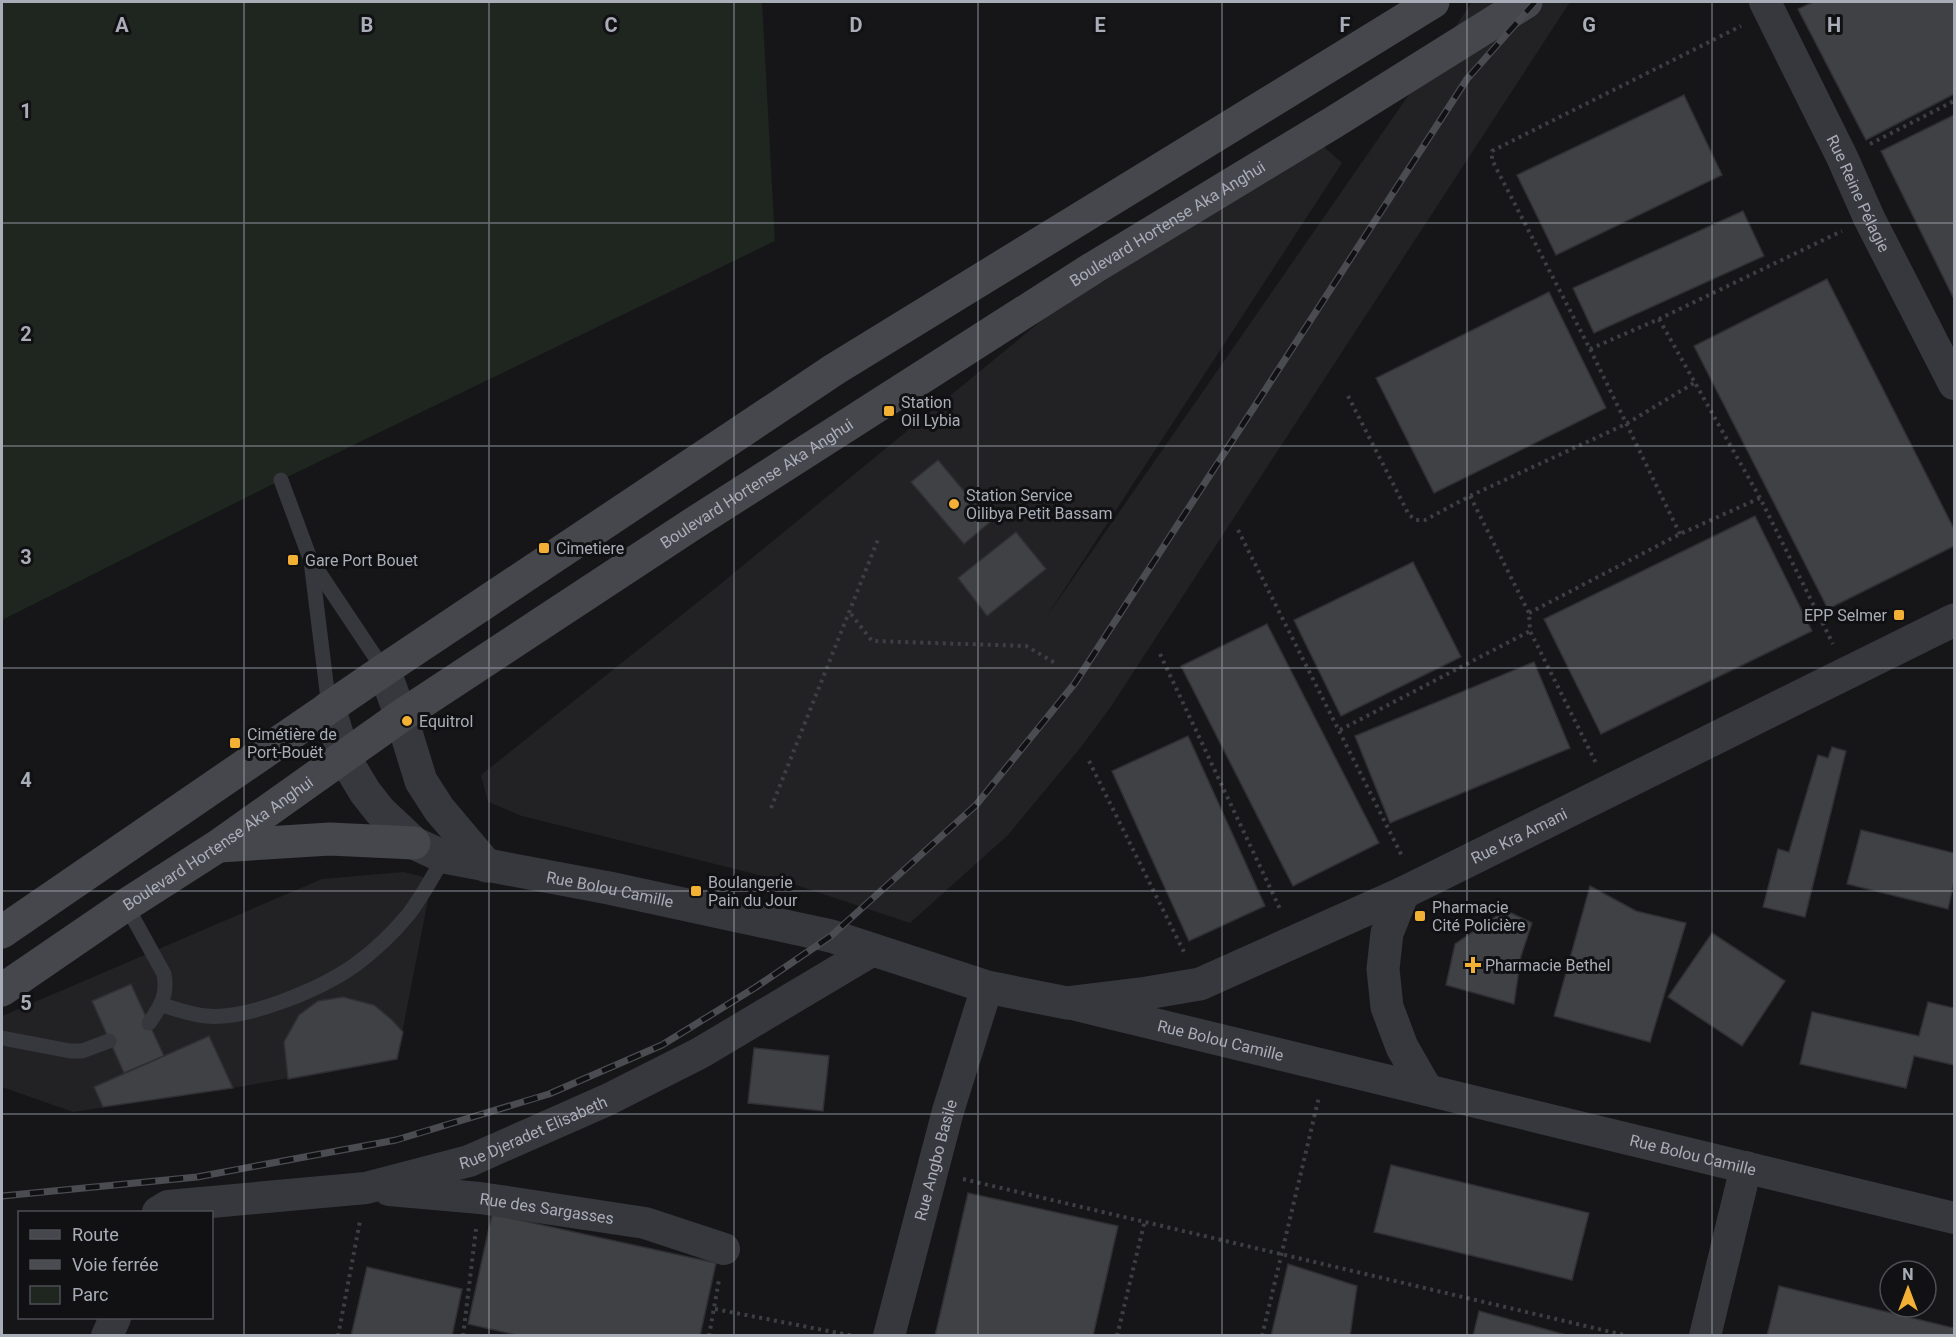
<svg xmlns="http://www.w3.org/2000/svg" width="1956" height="1337" font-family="Roboto,sans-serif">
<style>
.built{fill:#222225}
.green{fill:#1e261f}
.building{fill:#404145;stroke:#303034;stroke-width:1.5}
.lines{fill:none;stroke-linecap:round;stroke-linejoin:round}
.path{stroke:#3d3f44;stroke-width:4;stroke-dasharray:3 4.5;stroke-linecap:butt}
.service{stroke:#37383d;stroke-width:15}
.minor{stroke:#37383d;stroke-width:32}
.tertiary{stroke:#37383d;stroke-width:33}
.secondary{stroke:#45474d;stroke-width:33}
.rail-casing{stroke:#4a4c52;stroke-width:7}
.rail{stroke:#111113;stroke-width:4.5;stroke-dasharray:14;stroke-linecap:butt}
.grid{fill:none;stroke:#a8adb8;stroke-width:1.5;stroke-opacity:0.55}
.poi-dot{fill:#f2b134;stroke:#111113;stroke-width:2}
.labels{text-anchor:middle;stroke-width:6;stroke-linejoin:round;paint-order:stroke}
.street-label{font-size:16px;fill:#a8adb8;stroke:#111113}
.poi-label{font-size:16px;fill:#a8adb8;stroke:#111113;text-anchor:start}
.grid-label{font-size:20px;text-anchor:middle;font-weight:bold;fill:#a8adb8;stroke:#111113;stroke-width:6;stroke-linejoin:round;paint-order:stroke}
</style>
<rect width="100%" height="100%" fill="#161618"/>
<g class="built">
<polygon points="1472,2 1570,2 1110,708 1081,747 1008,835 910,923 787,882 522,816 488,802 481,775 718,586 1135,244 1313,137 1342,163 1045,619 1435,57"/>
<polygon points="403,872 432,879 397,1059 233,1088 73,1112 2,1087 2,1016 322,879"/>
</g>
<polygon class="green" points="2,2 762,2 775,241 281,480 2,620"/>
<g class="building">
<polygon points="1813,2 1954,2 1954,94 1866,140 1798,9"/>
<polygon points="1684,95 1722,175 1556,255 1517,175"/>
<polygon points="1954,115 1954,299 1881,151"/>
<polygon points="1743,211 1764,256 1594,333 1573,288"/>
<polygon points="1827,279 1954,529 1954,546 1828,609 1694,346"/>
<polygon points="1549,292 1606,408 1434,493 1376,378"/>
<polygon points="938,460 990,522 964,544 911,482"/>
<polygon points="1755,516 1812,631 1601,734 1544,619"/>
<polygon points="1016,532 1046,569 987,616 958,578"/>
<polygon points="1413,562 1461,657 1341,716 1294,620"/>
<polygon points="1267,624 1379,843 1293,886 1181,666"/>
<polygon points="1534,662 1570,748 1390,823 1355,736"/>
<polygon points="1188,736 1265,906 1189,941 1112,771"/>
<polygon points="1832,747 1846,751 1805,917 1763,907 1778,849 1789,852 1818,755 1828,758"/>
<polygon points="1861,830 1954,853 1954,882 1948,909 1847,884"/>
<polygon points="1590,886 1636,911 1686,923 1650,1042 1554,1016"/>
<polygon points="1505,910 1532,923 1521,956 1514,1004 1446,985 1455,944"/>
<polygon points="1712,933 1785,981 1742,1046 1668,997"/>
<polygon points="131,984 164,1056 124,1073 92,1001"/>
<polygon points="343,997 374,1005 392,1020 403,1032 397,1059 288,1079 284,1042 299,1015 318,1001"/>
<polygon points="1928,1002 1954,1008 1954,1065 1914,1056 1906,1088 1800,1064 1812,1012 1919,1036"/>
<polygon points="209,1036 233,1088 103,1107 94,1087"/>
<polygon points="754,1048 829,1056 823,1111 748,1103"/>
<polygon points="1391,1165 1589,1213 1572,1280 1374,1232"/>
<polygon points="968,1193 1118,1226 1093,1336 935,1336"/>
<polygon points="492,1214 716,1263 700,1336 521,1336 468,1324"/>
<polygon points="1288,1264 1357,1286 1350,1336 1271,1336"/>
<polygon points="367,1267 462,1289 452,1336 351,1336"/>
<polygon points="1779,1286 1954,1328 1954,1336 1767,1336"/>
<polygon points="1479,1311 1570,1336 1473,1336"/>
</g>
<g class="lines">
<g class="path">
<polyline points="1870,144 1954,101"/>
<polyline points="1659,319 1760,498 1833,644"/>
<polyline points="1590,349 1659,319 1842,231"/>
<polyline points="1348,396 1409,515 1416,520 1425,520 1470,496 1626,424 1694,383"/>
<polyline points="1470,496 1529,613 1530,631 1596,763"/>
<polyline points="1238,530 1402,856"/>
<polyline points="1680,534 1590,349 1492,160 1492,151 1741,26"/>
<polyline points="1529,613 1680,534 1760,498"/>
<polyline points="851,614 872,641 1026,646 1057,664"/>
<polyline points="1160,654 1281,911"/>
<polyline points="1340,730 1530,631"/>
<polyline points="1089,761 1185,954"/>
<polyline points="771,808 879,537"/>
<polyline points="963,1179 1628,1336"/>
<polyline points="715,1309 854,1336"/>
<polyline points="338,1336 360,1221"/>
<polyline points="463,1336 476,1229"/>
<polyline points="709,1336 719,1280"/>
<polyline points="1117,1336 1145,1220"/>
<polyline points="1262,1336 1319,1097"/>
</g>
<g class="service">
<polyline points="281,480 311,561 329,707"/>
<polyline points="314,565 384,670"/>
<path d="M126,905L164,974C168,995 161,1006 149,1023"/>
<path d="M162,1005C176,1009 192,1015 206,1016C248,1020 321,989 355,965C374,951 393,933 408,915C422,897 433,876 444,857"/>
<polyline points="2,1038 70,1051 82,1051 109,1041"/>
</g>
<g class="minor">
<path id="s1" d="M1765,2L1842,157L1869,218L1954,384"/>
<path id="s2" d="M1072,1004L1954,1218"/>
<path id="s3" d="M389,1190L480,1198L645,1223L724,1249"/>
<path id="s4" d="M158,1212L168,1206L366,1188L469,1161L607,1100L700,1053L873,950"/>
<polyline points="107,1336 115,1318"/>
<path id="s5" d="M889,1336L948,1111L987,987"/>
<polyline points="1705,1336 1746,1167"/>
</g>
<g class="tertiary">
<polyline points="384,670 401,716 421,781 439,809 487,866"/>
<path id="s6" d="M329,707L344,757L365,792L380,811L414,843L444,857L609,888L831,936L987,987L1067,1003L1141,994L1200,984L1403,893L1954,620"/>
<polyline points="1403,893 1387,933 1383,969 1387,1007 1402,1047 1426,1089"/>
</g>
<g class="secondary">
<polyline points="220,846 330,839 414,843"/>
<polyline points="2,932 384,670 835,369 1433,2"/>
<path id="s7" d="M2,990L126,905L218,846L401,716L691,525L1093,268L1334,122L1526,2"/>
</g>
<g class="rail-casing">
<polyline id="rail" points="2,1196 197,1177 396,1140 549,1094 662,1045 756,987 831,936 976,805 1075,683 1467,79 1535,2"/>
</g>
<use href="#rail" class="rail"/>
</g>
<path class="grid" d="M244,2V1336M489,2V1336M734,2V1336M978,2V1336M1222,2V1336M1467,2V1336M1712,2V1336M2,223H1954M2,446H1954M2,668H1954M2,891H1954M2,1114H1954"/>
<g class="poi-dot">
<rect x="883" y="405" width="12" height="12" rx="3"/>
<circle cx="954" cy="504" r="6"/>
<rect x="538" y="542" width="12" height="12" rx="3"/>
<rect x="287" y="554" width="12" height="12" rx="3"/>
<rect x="1893" y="609" width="12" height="12" rx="3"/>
<circle cx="407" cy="721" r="6"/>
<rect x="229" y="737" width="12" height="12" rx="3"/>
<rect x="690" y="885" width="12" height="12" rx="3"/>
<rect x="1414" y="910" width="12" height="12" rx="3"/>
<path d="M1470 956h6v6h6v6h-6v6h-6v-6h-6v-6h6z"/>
</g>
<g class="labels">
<g class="street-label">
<text dy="6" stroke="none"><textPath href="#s1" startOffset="213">Rue Reine Pélagie</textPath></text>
<text dy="6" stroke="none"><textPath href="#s7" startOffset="1395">Boulevard Hortense Aka Anghui</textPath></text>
<text dy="6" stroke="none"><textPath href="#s7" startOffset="909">Boulevard Hortense Aka Anghui</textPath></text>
<text dy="6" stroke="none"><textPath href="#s6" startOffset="1324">Rue Kra Amani</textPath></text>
<text dy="6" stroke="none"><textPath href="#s7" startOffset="261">Boulevard Hortense Aka Anghui</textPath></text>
<text dy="6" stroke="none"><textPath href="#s6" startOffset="366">Rue Bolou Camille</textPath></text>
<text dy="6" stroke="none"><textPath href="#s2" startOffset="153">Rue Bolou Camille</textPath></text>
<text dy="6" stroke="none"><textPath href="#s4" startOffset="387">Rue Djeradet Elisabeth</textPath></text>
<text dy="6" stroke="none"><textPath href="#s2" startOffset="639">Rue Bolou Camille</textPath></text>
<text dy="6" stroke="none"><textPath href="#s5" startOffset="182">Rue Angbo Basile</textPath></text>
<text dy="6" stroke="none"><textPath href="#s3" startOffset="159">Rue des Sargasses</textPath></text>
</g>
<g class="poi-label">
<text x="901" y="408">Station<tspan x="901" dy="18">Oil Lybia</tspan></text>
<text x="966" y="501">Station Service<tspan x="966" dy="18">Oilibya Petit Bassam</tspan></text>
<text x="556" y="554">Cimetiere</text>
<text x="305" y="566">Gare Port Bouet</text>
<text x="1887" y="621" text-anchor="end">EPP Selmer</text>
<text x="419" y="727">Equitrol</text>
<text x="247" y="740">Cimétière de<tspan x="247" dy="18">Port-Bouët</tspan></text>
<text x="708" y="888">Boulangerie<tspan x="708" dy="18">Pain du Jour</tspan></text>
<text x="1432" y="913">Pharmacie<tspan x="1432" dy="18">Cité Policière</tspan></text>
<text x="1485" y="971">Pharmacie Bethel</text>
</g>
</g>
<g class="grid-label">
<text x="122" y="32">A</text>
<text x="367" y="32">B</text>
<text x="611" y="32">C</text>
<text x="856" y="32">D</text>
<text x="1100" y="32">E</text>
<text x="1345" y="32">F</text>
<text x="1589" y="32">G</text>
<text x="1834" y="32">H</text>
<text x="26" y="118">1</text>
<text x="26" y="341">2</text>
<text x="26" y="564">3</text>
<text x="26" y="787">4</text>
<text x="26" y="1010">5</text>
</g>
<rect width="1956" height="1337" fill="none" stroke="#a8adb8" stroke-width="6"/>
<rect x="18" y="1211" width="195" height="108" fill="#111113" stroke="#4d4f55" stroke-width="1.5"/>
<rect x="30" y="1230" width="30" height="9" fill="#45474d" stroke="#4d4f55" stroke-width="1.5"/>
<text x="72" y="1241" font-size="18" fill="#a8adb8">Route</text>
<rect x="30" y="1260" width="30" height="9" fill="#4a4c52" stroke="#4d4f55" stroke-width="1.5"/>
<text x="72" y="1271" font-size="18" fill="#a8adb8">Voie ferrée</text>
<rect x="30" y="1286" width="30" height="18" fill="#1e261f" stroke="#4d4f55" stroke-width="1.5"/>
<text x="72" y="1301" font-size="18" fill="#a8adb8">Parc</text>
<g transform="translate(1908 1289)"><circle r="28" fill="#111113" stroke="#4d4f55" stroke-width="1.5"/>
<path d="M0-4.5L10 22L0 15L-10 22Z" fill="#f2b134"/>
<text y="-9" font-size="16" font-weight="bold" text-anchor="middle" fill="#a8adb8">N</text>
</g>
</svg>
